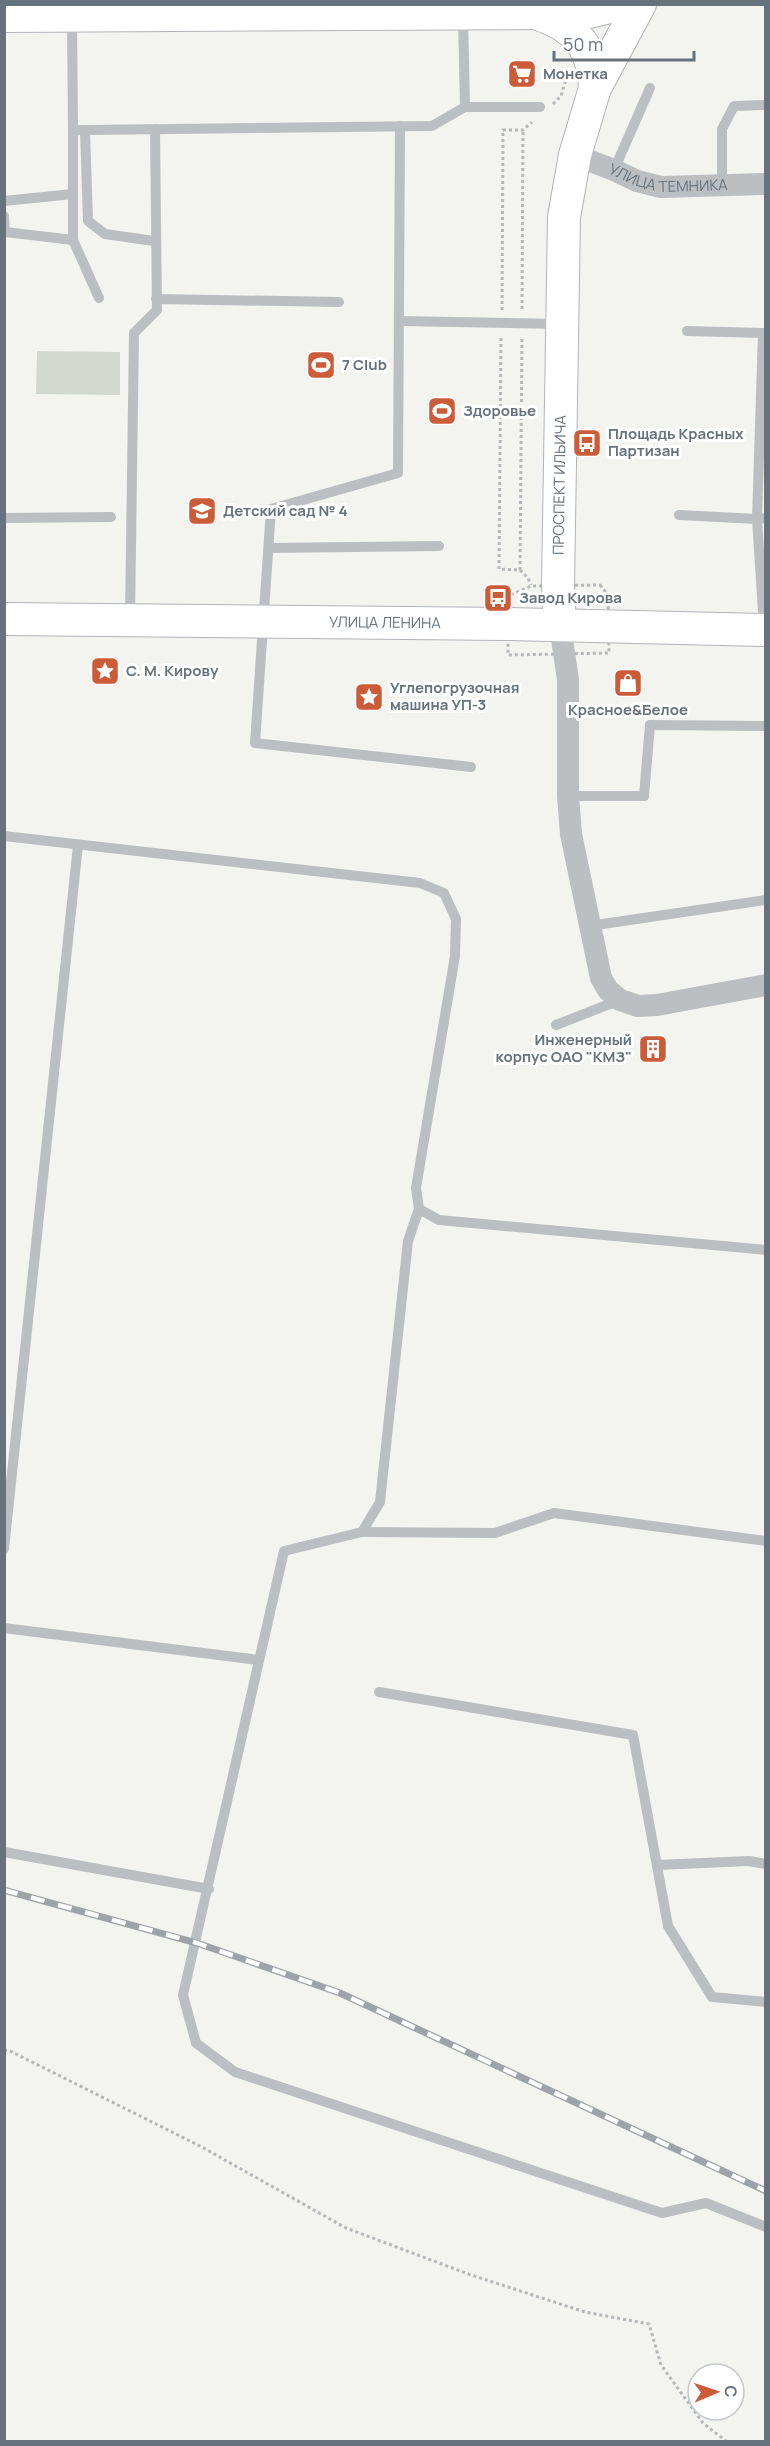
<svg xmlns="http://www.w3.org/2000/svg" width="770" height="2446" font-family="Manrope,sans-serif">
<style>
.park{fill:#d2d8d0}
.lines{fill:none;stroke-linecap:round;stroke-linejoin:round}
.secondary-casing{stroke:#b0b4b8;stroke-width:34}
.path{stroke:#b5b8ba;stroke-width:3;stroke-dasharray:3 3;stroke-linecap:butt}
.lane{stroke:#bbbfc1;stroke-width:10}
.street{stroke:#bbbfc1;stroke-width:22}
.secondary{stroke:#fff;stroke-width:32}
.rail-casing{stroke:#9da3a7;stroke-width:7}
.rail{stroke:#fff;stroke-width:4.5;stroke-dasharray:14;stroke-linecap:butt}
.labels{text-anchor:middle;stroke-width:6;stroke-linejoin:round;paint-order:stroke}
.poi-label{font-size:15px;font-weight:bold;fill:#66737d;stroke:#fff;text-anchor:start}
.street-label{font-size:15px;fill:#66737d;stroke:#fff}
</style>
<rect width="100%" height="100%" fill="#f3f3f0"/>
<polygon class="park" points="37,351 120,352 120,395 36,394"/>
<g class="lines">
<g class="secondary-casing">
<g id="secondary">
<path d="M538,14C576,27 593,47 595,88"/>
<polyline points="4,16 537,13 589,12 622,4"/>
<path id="s2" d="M4,619L507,624L766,630"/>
<path id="s3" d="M560,625L558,586L564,217L575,155L595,88L640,4"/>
</g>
</g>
<g class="path">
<polyline points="553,104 561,96 567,76"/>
<polyline points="522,309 523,130"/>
<polyline points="502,310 503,130 523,130 532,122"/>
<polyline points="501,338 499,569 520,570 522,336"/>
<polyline points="520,570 528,578 531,585"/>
<polygon points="600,585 608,595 609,653 508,655 508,596 531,586"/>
<polyline points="4,2050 10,2051 200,2146 346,2228 471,2275 585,2312 649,2324 661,2365 703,2423 727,2442"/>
</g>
<g class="lane">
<polyline points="72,18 73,130 85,130 432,126 465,107 463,16"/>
<polyline points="465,107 540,107"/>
<polyline points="400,126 398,473 271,509 255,743 471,767"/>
<polyline points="73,130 73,240 99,298"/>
<polyline points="85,130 88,221 105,234 154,241"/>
<polyline points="614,170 650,88"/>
<polyline points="722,186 722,129 734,106 766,105"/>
<polyline points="4,201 73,194"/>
<polyline points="4,216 5,232 73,240"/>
<polyline points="156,299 339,302"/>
<polyline points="399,321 560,324"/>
<polyline points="687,331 763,333 757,519 766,518"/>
<polyline points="679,515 757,519 764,627"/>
<polyline points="4,518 111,517"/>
<polyline points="269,548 439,546"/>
<polyline points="130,617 134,333 157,310 155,129"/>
<polyline points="568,796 644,796 650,725 766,726"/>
<polyline points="4,836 420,883 444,893 456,919 455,956 416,1188 419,1209 439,1220 766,1250"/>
<polyline points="589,926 766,900"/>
<polyline points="556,1025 620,1000"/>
<polyline points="419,1209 408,1241 380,1502 362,1532 284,1551 183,1995 196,2043 235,2072 662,2213 706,2203 766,2227"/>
<polyline points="362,1532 495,1533 554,1513 766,1541"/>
<polyline points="4,1549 78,845"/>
<polyline points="4,1628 259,1660"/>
<polyline points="379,1692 633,1735 668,1926 712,1997 766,2002"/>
<polyline points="4,1852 209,1889"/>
<polyline points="657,1865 749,1861 766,1864"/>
</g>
<g class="street">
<path id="s1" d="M575,155L614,170L637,181L661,187L766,184"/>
<polyline points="560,625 568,680 568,796 571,834 601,978 608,990 620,1000 638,1006 657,1005 766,985"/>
</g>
<use href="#secondary" class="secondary"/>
<g class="rail-casing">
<polyline id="rail" points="4,1890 197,1943 340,1993 766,2191"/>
</g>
<use href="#rail" class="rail"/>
</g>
<defs>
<g id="supermarket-square" transform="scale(1.5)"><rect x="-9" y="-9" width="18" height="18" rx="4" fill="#cc5b38" stroke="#fff"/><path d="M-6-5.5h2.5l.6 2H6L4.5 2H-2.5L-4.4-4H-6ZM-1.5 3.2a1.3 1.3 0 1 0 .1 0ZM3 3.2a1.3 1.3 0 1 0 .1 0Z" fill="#fff"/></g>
<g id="stadium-square" transform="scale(1.5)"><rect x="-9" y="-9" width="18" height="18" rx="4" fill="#cc5b38" stroke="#fff"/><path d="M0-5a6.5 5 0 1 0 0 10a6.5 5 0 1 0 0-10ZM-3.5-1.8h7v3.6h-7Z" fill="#fff"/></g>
<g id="bus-square" transform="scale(1.5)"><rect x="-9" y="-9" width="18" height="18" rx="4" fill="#cc5b38" stroke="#fff"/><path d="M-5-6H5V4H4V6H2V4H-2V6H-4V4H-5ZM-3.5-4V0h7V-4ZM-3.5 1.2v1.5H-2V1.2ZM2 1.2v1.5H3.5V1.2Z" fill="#fff"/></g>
<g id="school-square" transform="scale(1.5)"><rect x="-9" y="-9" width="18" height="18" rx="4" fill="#cc5b38" stroke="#fff"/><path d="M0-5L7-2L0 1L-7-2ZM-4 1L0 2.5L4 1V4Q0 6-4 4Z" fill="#fff"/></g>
<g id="sight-square" transform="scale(1.5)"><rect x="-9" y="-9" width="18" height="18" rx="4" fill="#cc5b38" stroke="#fff"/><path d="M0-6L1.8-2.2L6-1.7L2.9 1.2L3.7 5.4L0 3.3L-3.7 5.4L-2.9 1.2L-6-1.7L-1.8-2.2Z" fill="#fff"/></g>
<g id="shop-square" transform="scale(1.5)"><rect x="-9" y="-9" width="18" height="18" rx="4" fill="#cc5b38" stroke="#fff"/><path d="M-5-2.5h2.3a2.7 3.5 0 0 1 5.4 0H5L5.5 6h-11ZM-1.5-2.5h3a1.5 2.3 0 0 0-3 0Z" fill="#fff"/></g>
<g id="building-square" transform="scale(1.5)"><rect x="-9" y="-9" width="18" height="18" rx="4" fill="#cc5b38" stroke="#fff"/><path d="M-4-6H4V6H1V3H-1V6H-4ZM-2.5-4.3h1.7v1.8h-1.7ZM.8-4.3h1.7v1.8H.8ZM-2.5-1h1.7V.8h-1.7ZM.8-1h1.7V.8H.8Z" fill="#fff"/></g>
</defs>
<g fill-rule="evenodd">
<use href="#supermarket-square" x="522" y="74"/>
<use href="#stadium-square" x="321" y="365"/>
<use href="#stadium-square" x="442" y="411"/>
<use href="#bus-square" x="587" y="443"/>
<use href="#school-square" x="202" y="511"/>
<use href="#bus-square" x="498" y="598"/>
<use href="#sight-square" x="105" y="671"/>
<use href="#shop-square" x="628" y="683"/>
<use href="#sight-square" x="369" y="697"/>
<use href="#building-square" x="653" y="1049"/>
</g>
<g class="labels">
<g class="poi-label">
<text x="543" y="79">Монетка</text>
<text x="342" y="370">7 Club</text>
<text x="463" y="416">Здоровье</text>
<text x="608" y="439">Площадь Красных<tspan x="608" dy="17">Партизан</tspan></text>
<text x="223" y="516">Детский сад № 4</text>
<text x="519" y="603">Завод Кирова</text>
<text x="126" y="676">С. М. Кирову</text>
<text x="390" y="693">Углепогрузочная<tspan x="390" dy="17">машина УП-3</tspan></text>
<text x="628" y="715" text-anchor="middle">Красное&amp;Белое</text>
<text x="632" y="1045" text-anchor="end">Инженерный<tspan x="632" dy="17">корпус ОАО "КМЗ"</tspan></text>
</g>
<g class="street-label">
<text dy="5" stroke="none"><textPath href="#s1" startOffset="98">УЛИЦА ТЕМНИКА</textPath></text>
<text dy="5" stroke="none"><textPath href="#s3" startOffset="140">ПРОСПЕКТ ИЛЬИЧА</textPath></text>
<text dy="5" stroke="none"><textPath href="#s2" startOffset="381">УЛИЦА ЛЕНИНА</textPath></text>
</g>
</g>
<rect width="770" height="2446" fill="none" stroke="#66737d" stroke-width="12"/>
<g transform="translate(716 2392) rotate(88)"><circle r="28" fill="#ffffff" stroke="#c2c7cb" stroke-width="1.5"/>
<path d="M0-4.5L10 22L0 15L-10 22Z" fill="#cc5b38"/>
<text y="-9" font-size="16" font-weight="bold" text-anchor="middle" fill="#66737d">С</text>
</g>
<path d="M554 51v9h140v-9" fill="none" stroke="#66737d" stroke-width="3"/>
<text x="563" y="51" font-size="18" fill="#66737d" stroke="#ffffff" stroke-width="4.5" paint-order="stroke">50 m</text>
</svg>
